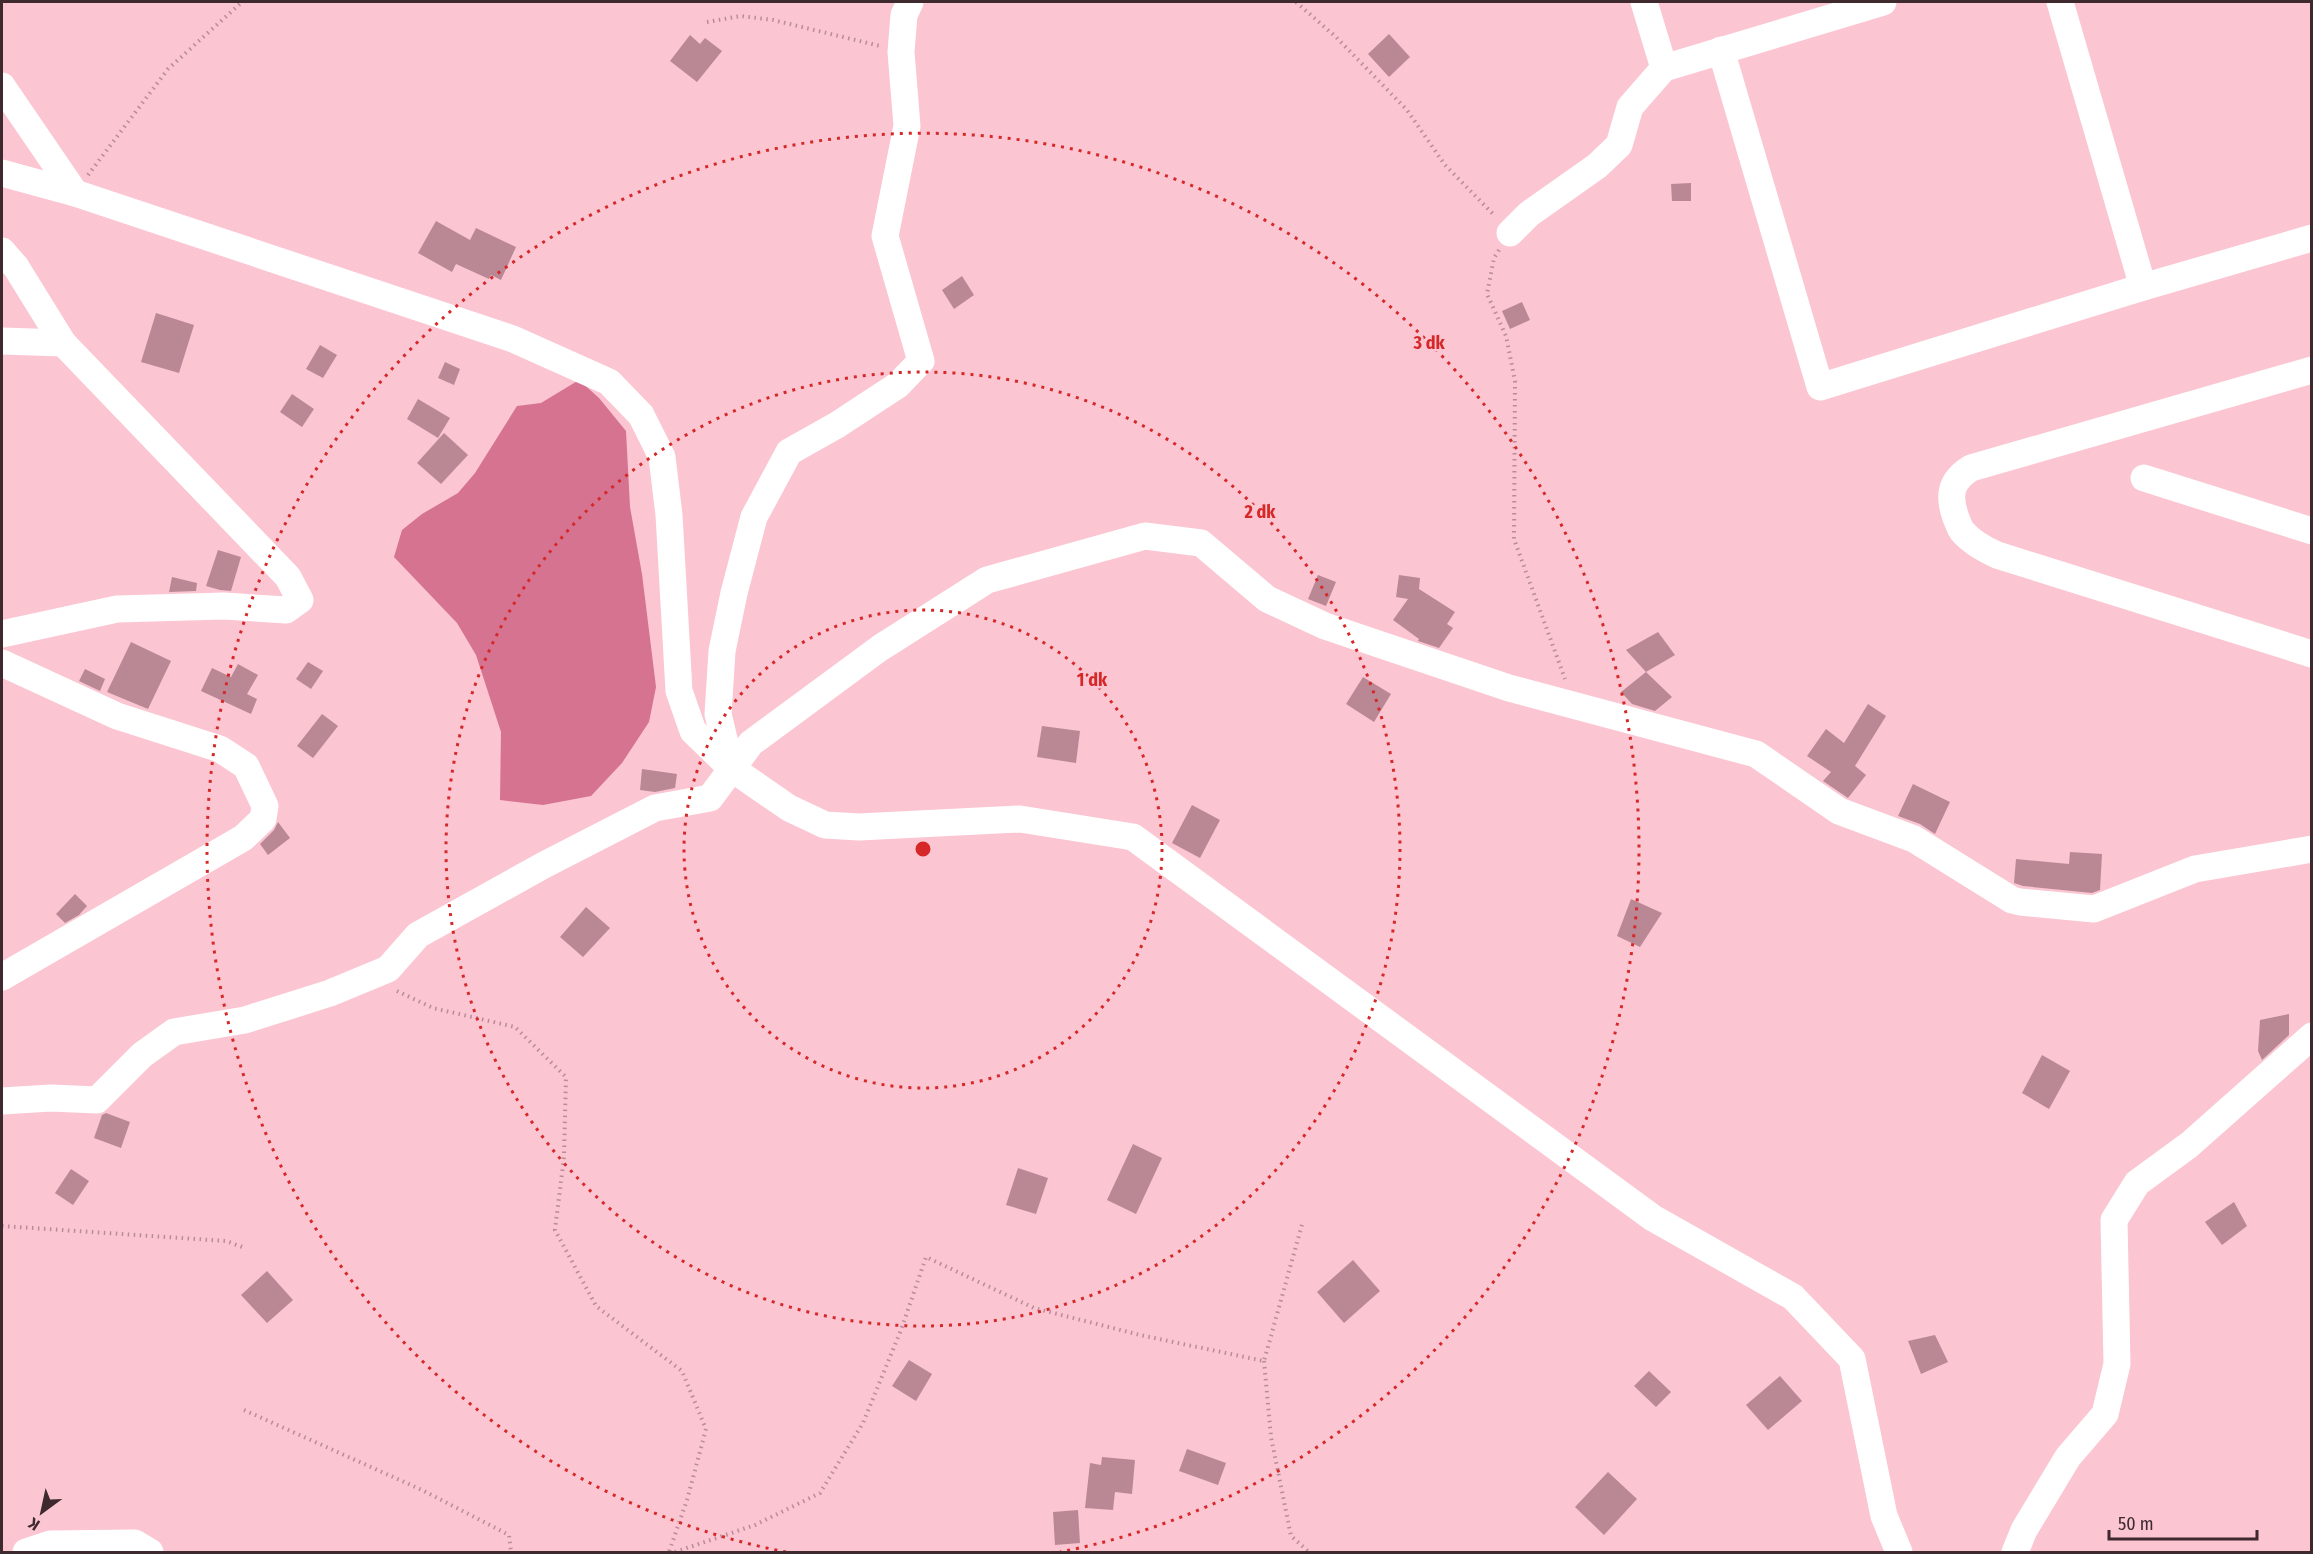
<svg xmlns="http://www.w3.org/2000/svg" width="2313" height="1554" font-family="'Fira Sans Condensed',sans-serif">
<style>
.forest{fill:#d57390}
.building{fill:#ba8895}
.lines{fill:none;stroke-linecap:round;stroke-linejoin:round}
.path{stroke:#b78d97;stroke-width:4;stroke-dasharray:1.5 4.5;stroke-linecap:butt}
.minor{stroke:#fff;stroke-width:27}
.ring{fill:none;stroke:#d62828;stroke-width:3;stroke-dasharray:3 6}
.centre{fill:#d62828;stroke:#fbc5d2;stroke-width:3}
.ring-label{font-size:18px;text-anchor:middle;font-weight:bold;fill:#d62828;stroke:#fbc5d2;stroke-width:5;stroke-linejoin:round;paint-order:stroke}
</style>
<rect width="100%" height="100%" fill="#fbc5d2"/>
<polygon class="forest" points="579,380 599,398 626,431 630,507 642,574 656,687 649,722 622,763 591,796 543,805 500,800 501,732 476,655 457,623 394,557 402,530 422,514 458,493 475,473 517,406 541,403"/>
<g class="building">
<polygon points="1389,34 1410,57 1389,77 1368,54"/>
<polygon points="690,35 700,44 705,38 722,51 697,82 670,61"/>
<polygon points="1691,183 1691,201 1672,201 1671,184"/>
<polygon points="436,221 470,240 476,228 516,247 501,280 491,275 489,279 456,264 452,272 418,253"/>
<polygon points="962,276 974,295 954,309 942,290"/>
<polygon points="1522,302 1530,320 1510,329 1502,311"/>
<polygon points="156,313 194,325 179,373 141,362"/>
<polygon points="320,345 337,355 323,378 306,369"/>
<polygon points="445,362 460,369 454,385 438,378"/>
<polygon points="292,394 314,409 302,427 280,412"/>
<polygon points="418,399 450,418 438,438 407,419"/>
<polygon points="444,433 468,455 441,484 417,463"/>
<polygon points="218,550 241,557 231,591 220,590 206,586"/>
<polygon points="1318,575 1336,582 1326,606 1308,599"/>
<polygon points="1399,575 1420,578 1419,589 1455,612 1447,624 1453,628 1439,648 1418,641 1419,639 1393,620 1408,599 1396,597"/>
<polygon points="172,577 197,583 196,591 169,592"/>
<polygon points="1658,632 1675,655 1646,672 1626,650"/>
<polygon points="131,642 171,661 148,709 107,692"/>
<polygon points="308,662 323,671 311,689 296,679"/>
<polygon points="238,664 258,675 247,694 257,699 251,714 201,691 212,668 231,677"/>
<polygon points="85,669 105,679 100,691 79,681"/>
<polygon points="1646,672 1672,697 1655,711 1632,704 1621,692"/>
<polygon points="1363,677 1391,694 1374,722 1346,704"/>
<polygon points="1868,704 1886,716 1855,766 1866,775 1848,798 1823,781 1831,772 1807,756 1826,729 1844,743"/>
<polygon points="322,714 338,726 313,758 297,746"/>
<polygon points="1042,726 1080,731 1076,763 1037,757"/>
<polygon points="642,769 677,774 675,788 655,792 640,790"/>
<polygon points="1913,784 1950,802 1935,834 1920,824 1898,816"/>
<polygon points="1192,805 1220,820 1200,858 1172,843"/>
<polygon points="278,822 290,838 268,855 260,844 274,830"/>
<polygon points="2070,852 2102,854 2100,890 2092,893 2023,886 2014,883 2016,859 2069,864"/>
<polygon points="75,894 87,906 79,915 65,923 56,914"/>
<polygon points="1631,899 1662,913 1640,947 1617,936"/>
<polygon points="586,907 610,928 583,957 560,937"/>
<polygon points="2289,1014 2289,1035 2262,1060 2258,1051 2260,1020"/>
<polygon points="2042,1055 2070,1071 2049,1109 2022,1093"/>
<polygon points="106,1113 130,1122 121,1148 94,1138 102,1115"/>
<polygon points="1133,1144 1162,1158 1136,1214 1107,1200"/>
<polygon points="1018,1168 1048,1178 1036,1214 1006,1205"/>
<polygon points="71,1169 89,1181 73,1205 55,1193"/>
<polygon points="2234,1202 2247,1226 2222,1245 2205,1222"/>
<polygon points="1353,1260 1380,1291 1344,1323 1317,1292"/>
<polygon points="267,1271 293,1300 267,1323 241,1295"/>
<polygon points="1935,1335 1948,1362 1921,1374 1908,1341"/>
<polygon points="909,1360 932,1374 916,1401 892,1386"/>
<polygon points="1649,1371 1671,1392 1656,1407 1634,1386"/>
<polygon points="1780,1376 1802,1401 1768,1430 1746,1405"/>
<polygon points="1187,1449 1226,1463 1218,1485 1179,1471"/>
<polygon points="1102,1457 1135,1460 1132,1494 1115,1492 1113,1510 1085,1508 1090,1463 1101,1465"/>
<polygon points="1608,1472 1637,1499 1604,1535 1575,1507"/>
<polygon points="1078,1510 1080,1543 1055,1545 1053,1512"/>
</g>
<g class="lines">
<g class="path">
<polyline points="1296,2 1336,37 1407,110 1445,165 1495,216"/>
<polyline points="707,22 741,16 773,20 880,46"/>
<polyline points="88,175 168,69 242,2"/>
<polyline points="1499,250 1494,258 1487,294 1506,336 1515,381 1514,539 1565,679"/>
<polyline points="397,991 433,1008 515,1027 566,1077 564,1157 555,1230 596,1306 682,1371 706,1429 687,1500 669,1552"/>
<polyline points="2,1226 226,1241 245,1248"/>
<polyline points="1264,1361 1271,1437 1291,1536 1309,1552"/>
<polyline points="244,1410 422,1490 509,1535 511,1552"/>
<polyline points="675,1552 755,1525 820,1493 863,1423 901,1330 926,1257 1034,1308 1140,1335 1264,1361 1303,1221"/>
</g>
<g class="minor">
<polyline points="2060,2 2143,287"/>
<polyline points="1721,50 1820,387 2143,287 2312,238"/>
<polyline points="1664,68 1883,2"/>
<polyline points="2,86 75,193"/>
<polyline points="2,173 75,193 513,339 609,382 641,415 662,457 669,515 679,691 693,731 731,768 789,808 825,825 859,827 1020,819 1133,837 1653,1218 1793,1297 1852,1359 1884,1516 1899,1552"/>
<polyline points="1510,233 1529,214 1597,166 1619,145 1630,107 1664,68 1644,2"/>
<polyline points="2,251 16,267 63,343 288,577 300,600 286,610 224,606 117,609 2,634"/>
<polyline points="2,341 63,343"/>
<path d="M2312,370L1971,468C1950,481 1948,496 1956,518C1958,522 1959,527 1962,531C1971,542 1984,549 1997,555L2312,654"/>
<polyline points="2144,478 2312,531"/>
<polyline points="2,663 117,716 220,749 246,766 265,806 263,819 243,838 2,977"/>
<polyline points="731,768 718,714 722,651 734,593 754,517 789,452 837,425 898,385 921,361 885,236 907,126 901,52 904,15 910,2"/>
<polyline points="2,1101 51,1098 97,1100 142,1055 174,1032 245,1020 330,993 388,969 418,935 544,865 655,808 710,798 751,743 880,648 987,580 1145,536 1201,543 1267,599 1325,626 1509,688 1756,754 1839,811 1914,839 2012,900 2020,902 2094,909 2195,869 2312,849"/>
<polyline points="26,1552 50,1544 135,1543 150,1552"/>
<polyline points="2015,1552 2024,1530 2068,1457 2105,1414 2117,1364 2114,1220 2137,1183 2189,1145 2312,1036"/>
</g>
</g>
<g class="ring">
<circle cx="923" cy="849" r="239"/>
<circle cx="923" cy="849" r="477"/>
<path d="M786 1552A716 716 0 1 1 1060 1552"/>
</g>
<circle cx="923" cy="849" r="9" class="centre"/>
<g class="ring-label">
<text x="1429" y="349">3 dk</text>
<text x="1260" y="518">2 dk</text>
<text x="1092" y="686">1 dk</text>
</g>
<rect width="2313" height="1554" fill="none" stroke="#3d292e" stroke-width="6"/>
<g transform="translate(42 1512) rotate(213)" stroke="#fbc5d2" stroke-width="4.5" paint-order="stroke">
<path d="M0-4.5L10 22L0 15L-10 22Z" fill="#3d292e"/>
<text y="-9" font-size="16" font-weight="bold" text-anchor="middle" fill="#3d292e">K</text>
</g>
<path d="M2109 1530v9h148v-9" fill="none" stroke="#3d292e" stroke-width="3"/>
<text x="2118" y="1530" font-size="18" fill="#3d292e" stroke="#fbc5d2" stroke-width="4.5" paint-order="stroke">50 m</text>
</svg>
